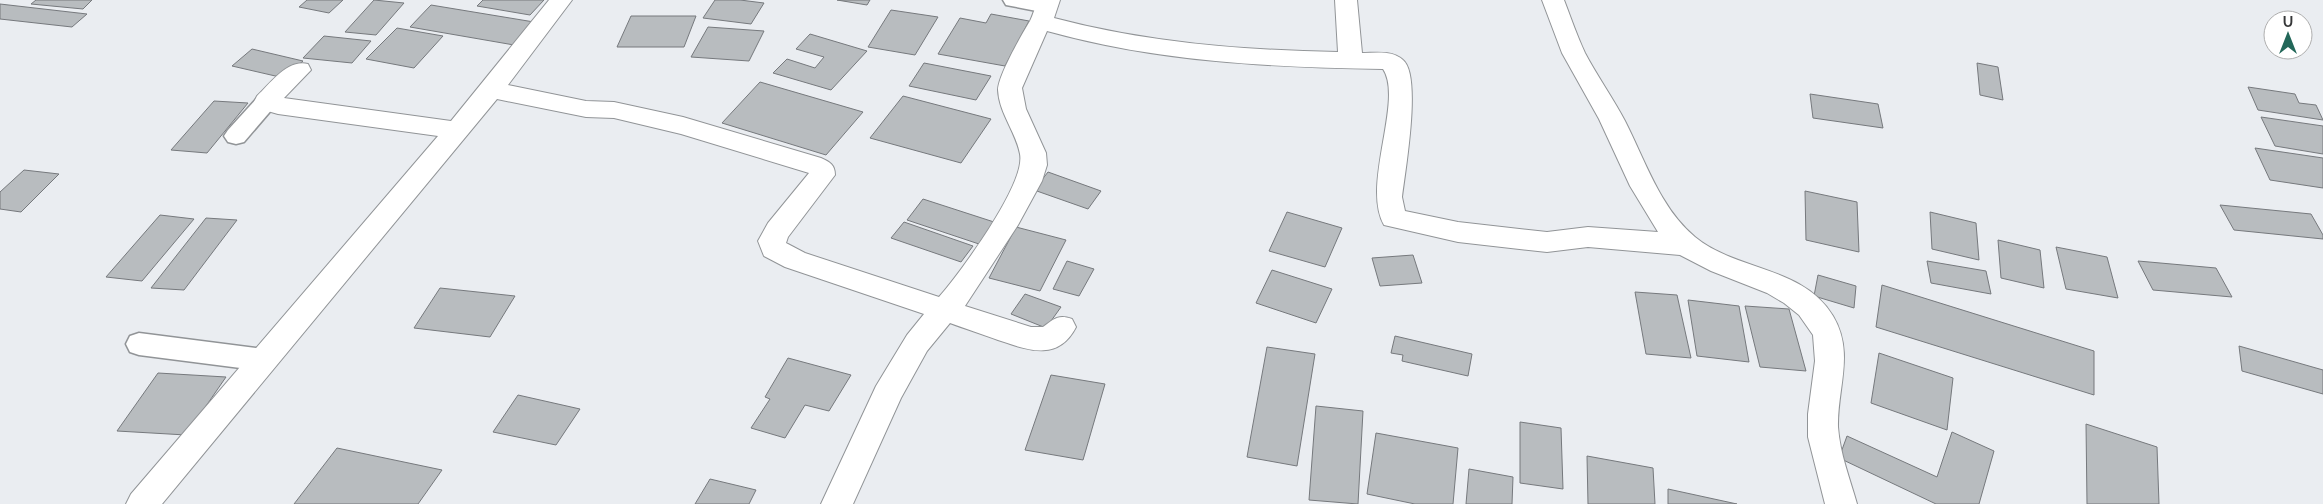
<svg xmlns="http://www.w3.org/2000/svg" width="2323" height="504" font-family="Raleway,sans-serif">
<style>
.building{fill:#b8bcbf;stroke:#76797d}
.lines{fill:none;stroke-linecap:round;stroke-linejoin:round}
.service-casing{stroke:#919497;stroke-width:3}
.minor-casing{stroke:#919497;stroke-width:2}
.service{fill:#fff;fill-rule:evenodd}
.minor{fill:#fff;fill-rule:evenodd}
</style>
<rect width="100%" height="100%" fill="#eaedf1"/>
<g class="building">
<polygon points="36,0 92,0 83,9 31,4"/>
<polygon points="307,0 343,0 329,13 299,7"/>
<polygon points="374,0 404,3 376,35 345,32"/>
<polygon points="483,0 544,0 530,15 477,6"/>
<polygon points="715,0 740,0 764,3 751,24 703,18"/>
<polygon points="837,0 870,0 867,5"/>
<polygon points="0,4 87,14 72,27 0,19"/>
<polygon points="431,5 534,22 514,45 410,27"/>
<polygon points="891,10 938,17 915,55 868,47"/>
<polygon points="991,14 1029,21 1005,66 938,54 960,18 986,23"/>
<polygon points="631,16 696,16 684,47 617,47"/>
<polygon points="708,27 764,31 749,61 691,57"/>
<polygon points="397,28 443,36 414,68 366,59"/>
<polygon points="810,34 867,51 831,90 773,73 787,59 815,68 824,57 796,49"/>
<polygon points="324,36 371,41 352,63 303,58"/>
<polygon points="252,49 303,61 284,78 232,66"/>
<polygon points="924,63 991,76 976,100 909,86"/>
<polygon points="1977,63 1998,67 2003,100 1980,95"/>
<polygon points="760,82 863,112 826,155 722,123"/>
<polygon points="2248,87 2295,94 2299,103 2316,105 2323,120 2258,110"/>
<polygon points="1810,94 1878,104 1883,128 1813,118"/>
<polygon points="903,96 991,119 961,163 870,138"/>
<polygon points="214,101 248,103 207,153 171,150"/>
<polygon points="2261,117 2323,126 2323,154 2275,146"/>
<polygon points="2255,148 2323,158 2323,188 2270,180"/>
<polygon points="24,170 59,174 21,212 0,209 0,192"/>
<polygon points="1048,172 1101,191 1088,209 1034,190"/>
<polygon points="1805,191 1857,202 1859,252 1806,240"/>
<polygon points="923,199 994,222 979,244 907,220"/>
<polygon points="2220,205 2311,214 2323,235 2323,239 2234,230"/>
<polygon points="1287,212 1342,228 1325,267 1269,251"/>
<polygon points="1930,212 1976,223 1979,260 1932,249"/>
<polygon points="160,215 194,219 142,281 106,277"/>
<polygon points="206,218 237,220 184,290 151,288"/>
<polygon points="904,222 973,246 961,262 891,238"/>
<polygon points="1016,227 1066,240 1040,291 989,278"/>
<polygon points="1998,240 2040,250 2044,288 2001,278"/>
<polygon points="2056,247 2107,257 2118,298 2066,289"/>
<polygon points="1413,255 1422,283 1380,286 1372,258"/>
<polygon points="1067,261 1094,269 1079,296 1053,289"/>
<polygon points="1927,261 1986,271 1991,294 1931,283"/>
<polygon points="2138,261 2216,268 2232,297 2153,290"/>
<polygon points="1272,270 1332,289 1316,323 1256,303"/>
<polygon points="1818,275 1856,286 1854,308 1814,296"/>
<polygon points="1882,285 2094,351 2094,395 1876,327"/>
<polygon points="440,288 515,296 490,337 414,328"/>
<polygon points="1635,292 1677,295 1691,358 1646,354"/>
<polygon points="1025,294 1061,307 1046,328 1011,314"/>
<polygon points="1688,300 1739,306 1749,362 1697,356"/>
<polygon points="1745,306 1789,309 1806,371 1760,367"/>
<polygon points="1395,336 1472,354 1468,376 1402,361 1403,355 1391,353"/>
<polygon points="2239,346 2323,370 2323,394 2242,371"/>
<polygon points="1267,347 1315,354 1297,466 1247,457"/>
<polygon points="1879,353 1953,378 1947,430 1871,403"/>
<polygon points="788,358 851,375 829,411 805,405 785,438 751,428 770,399 765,397"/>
<polygon points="158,373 226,377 186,435 117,431"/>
<polygon points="1051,375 1105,384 1083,460 1025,450"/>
<polygon points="518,395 580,409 556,445 493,432"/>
<polygon points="1316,406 1363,411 1358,504 1309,500"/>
<polygon points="1520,422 1561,428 1563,489 1520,483"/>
<polygon points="2086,424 2157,447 2159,504 2087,504"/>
<polygon points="1952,432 1994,451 1979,504 1936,504 1839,458 1847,436 1937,477"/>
<polygon points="1376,433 1458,448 1453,504 1415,504 1367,494"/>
<polygon points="337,448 442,470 418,504 294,504"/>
<polygon points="1587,456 1653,468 1655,504 1588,504"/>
<polygon points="1469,469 1513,477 1512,504 1466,504"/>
<polygon points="710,479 756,490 749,504 695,504"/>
<polygon points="1668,489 1737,504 1668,504"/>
</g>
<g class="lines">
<g class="service-casing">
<g id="service">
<polygon points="1003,0 1049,0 1054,1 1057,6 1054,11 1047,13 1006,5"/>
<polygon points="266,94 274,97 277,102 274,107 244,142 236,144 228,142 224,136 228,130 258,97"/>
<polygon points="139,333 264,349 273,352 277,360 273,368 264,371 139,355 130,352 126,344 130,336"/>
</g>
</g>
<g class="minor-casing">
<path id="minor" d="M549,0H572L508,85L586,101L614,102L683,117L821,158C830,162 835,165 835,175L788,237L786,243L805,253L939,297C960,273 1026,184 1020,154C1016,132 999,113 998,90C998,76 1022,34 1030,21C1033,15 1035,7 1038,0H1060L1054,18C1148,43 1242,50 1338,52L1335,0H1357L1362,53C1376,53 1392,50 1403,60C1422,75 1405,172 1402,197L1405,211L1458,222L1547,232L1588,227L1658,232L1630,186L1599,119L1562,53L1542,0H1564C1571,18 1577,36 1585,53C1597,76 1613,98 1625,121C1645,160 1660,208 1695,237C1736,271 1803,266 1833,316C1855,353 1837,388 1838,427C1840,454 1850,479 1857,504H1825L1808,437V414L1815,361L1813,335L1799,315L1784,303L1767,293L1711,271L1680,255L1588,247L1547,252L1458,242L1384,225C1361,185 1404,100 1383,69C1268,67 1158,62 1047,31L1022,88L1026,109L1046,153L1047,165L1042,181L1018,225L965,306L1031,327H1043C1054,319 1058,314 1072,319L1076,327C1058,362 1028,350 998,340C982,334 966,329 950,323L927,351L901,398L853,504H821L876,386L907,335L924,314L785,267L764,256L758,241L768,223L809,173L681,134L614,118L586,117L497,99L162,504H126L131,494L438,136L278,114L257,108L254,102L257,96C271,83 287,59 308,64L311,70L284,98L451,121Z"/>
</g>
<use href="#service" class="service"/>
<use href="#minor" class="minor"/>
</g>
<g transform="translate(2288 35)"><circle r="24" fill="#ffffff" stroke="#afafaf"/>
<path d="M0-4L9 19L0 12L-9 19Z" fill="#226759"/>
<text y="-8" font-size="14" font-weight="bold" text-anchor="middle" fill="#363738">U</text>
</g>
</svg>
